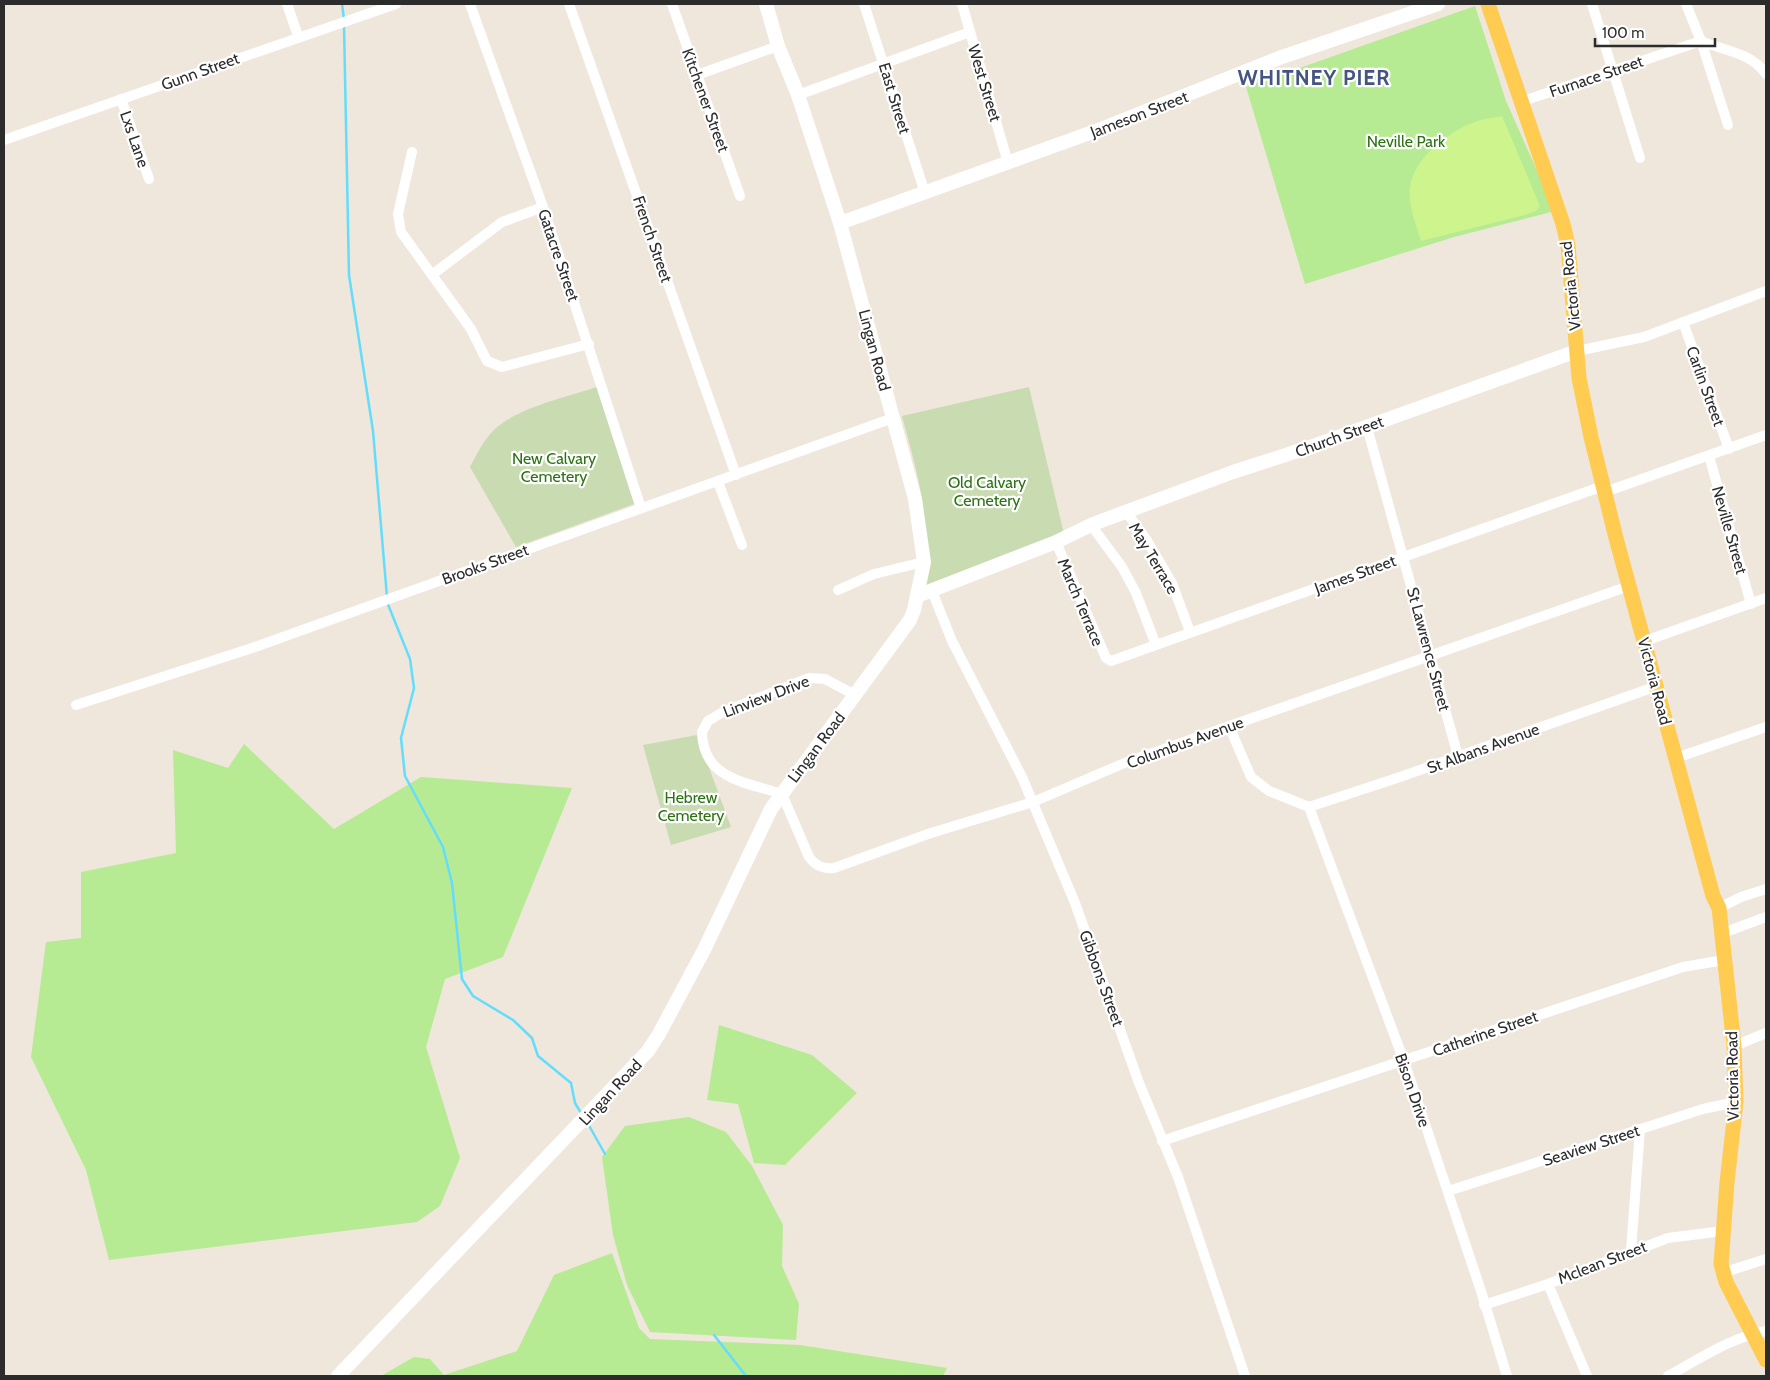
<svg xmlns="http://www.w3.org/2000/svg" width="1770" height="1380" font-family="Cabin,sans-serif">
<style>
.green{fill:#b6eb93}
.cemetery{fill:#c8dbb1}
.pitch{fill:#cef48d}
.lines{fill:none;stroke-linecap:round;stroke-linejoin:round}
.stream{stroke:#64ddfc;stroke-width:2.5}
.street{stroke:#fff;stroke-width:10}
.secondary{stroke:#fff;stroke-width:14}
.primary{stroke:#ffcc51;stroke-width:15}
.labels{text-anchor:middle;stroke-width:4.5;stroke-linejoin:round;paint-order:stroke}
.street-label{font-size:16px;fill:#2c2c2c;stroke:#fff}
.park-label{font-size:16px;fill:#2c7212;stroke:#fff}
.district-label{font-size:21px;font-weight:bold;letter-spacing:1px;fill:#465482;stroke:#fff}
</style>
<rect width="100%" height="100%" fill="#efe6dc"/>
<g class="green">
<polygon points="1475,6 1506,101 1555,211 1454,237 1305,284 1246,87"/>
<polygon points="244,744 334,829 421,777 572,788 503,957 445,979 426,1047 460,1158 440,1206 417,1222 109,1260 86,1170 31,1057 46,942 81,938 81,872 176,853 173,750 228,768"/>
<polygon points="719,1025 812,1055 857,1093 785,1165 754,1163 738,1104 707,1100"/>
<polygon points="689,1117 726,1132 752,1166 783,1225 782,1266 799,1304 796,1340 650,1332 627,1285 613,1235 602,1157 625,1126"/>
<polygon points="612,1253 639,1328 650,1339 800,1345 947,1368 943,1376 381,1376 414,1357 430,1359 444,1375 517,1351 554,1275"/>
</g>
<g class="cemetery">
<path d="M597,387L634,504L516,547L470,467C477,454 484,439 496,428C520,407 567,397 597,387Z"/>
<path d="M1029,387L1064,534L920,588C934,525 918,476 902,416Z"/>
<polygon points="697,735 731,827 671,845 643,745"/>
</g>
<path class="pitch" d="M1502,116L1540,206L1536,211L1521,216L1421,241C1416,224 1408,206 1410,188C1413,159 1447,133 1472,123C1481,119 1492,118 1502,116Z"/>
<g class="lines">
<g class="stream">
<polyline points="342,4 344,19"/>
<polyline points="344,25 349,275 373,431 387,597"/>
<polyline points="387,602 410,659 414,688 401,738 405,776 443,847 452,883 462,979 473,996 513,1020 532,1038 538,1056 571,1083 575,1103 581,1113"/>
<polyline points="587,1122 605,1154"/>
<polyline points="714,1335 746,1376"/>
</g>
<g class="street">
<polyline points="287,4 298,36"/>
<polyline points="470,4 543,207 641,508"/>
<polyline points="569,4 736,475"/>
<polyline points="672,4 740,196"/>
<polyline points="864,4 925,193"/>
<polyline points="962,4 1008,163"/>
<polyline points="1592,4 1640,158"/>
<polyline points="1686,4 1701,41 1728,125"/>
<path d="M1701,41C1724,51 1751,52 1766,74"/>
<polyline points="697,75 778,46"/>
<polyline points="798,95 970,32"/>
<polyline points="121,99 149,179"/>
<polyline points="1520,102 1701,41"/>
<polyline points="4,140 396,4"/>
<polyline points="412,152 398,214 401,232 471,329 487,361 502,367 589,344"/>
<polyline points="433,274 502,222 543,207"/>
<polyline points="1683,322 1729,449"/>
<polyline points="1577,351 1644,337 1766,291"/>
<polyline points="1367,427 1458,756"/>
<polyline points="1709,456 1751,604"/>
<polyline points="718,482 742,545"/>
<polyline points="1605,492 1766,435"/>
<polyline points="1127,513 1146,539 1172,583 1190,632"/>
<polyline points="1091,525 1122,567 1136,593 1156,645"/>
<polyline points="1056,542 1106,658 1111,661 1603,486"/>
<polyline points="838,590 874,574 924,562"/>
<polyline points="932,591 952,641 1022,777 1075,903 1139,1083 1178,1177 1245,1376"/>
<polyline points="1645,641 1766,598"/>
<path d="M855,695L825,679L809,678L723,712L708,721L702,732C703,779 745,782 782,794L809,857C816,866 823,869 834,868L928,834L1033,802L1127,762L1629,586"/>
<polyline points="76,705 255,647 893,418"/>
<polyline points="1229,726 1251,777 1269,791 1309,807"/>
<polyline points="1676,758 1766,727"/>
<polyline points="1309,807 1404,1061 1481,1291 1507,1376"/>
<polyline points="1309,807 1403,776 1657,686"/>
<polyline points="1719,908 1741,897 1766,889"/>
<polyline points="1723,933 1766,917"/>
<polyline points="1734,1046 1766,1033"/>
<polyline points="1162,1141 1683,967 1724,960"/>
<polyline points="1448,1191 1703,1109 1736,1102"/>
<polyline points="1631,1251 1640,1129"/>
<polyline points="1722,1273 1766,1259"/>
<polyline points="1548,1284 1587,1376"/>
<polyline points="1484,1305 1548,1284 1668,1238 1723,1231"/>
<path d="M1668,1376C1699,1359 1732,1337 1766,1331"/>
</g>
<g class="secondary">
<polyline points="840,223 1101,129 1279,58 1438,4"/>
<polyline points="917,596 1056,542 1093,524 1233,472 1310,447 1577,351"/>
<polyline points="338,1376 648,1051 659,1034 704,950 771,809 910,620 914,610 924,562 915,499 840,223 798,95 778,46 766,4"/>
</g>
<polyline class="primary" points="1488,4 1563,224 1568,245 1579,378 1591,437 1616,538 1713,896 1719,908 1734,1046 1736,1102 1727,1182 1721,1264 1726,1282 1766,1360"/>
</g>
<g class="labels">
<g class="street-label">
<text transform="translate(200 71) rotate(-20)" y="6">Gunn Street</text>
<text transform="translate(1596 76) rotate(-19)" y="6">Furnace Street</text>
<text transform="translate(985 83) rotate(73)" y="6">West Street</text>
<text transform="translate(895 98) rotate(73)" y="6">East Street</text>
<text transform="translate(706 100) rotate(70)" y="6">Kitchener Street</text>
<text transform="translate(1139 114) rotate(-21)" y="6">Jameson Street</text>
<text transform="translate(135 139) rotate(71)" y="6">Lxs Lane</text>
<text transform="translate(653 239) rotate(71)" y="6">French Street</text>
<text transform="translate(559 255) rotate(71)" y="6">Gatacre Street</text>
<text transform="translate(1570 286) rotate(-96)" y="6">Victoria Road</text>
<text transform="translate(875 350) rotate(75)" y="6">Lingan Road</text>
<text transform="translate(1706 386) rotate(70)" y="6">Carlin Street</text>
<text transform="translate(1339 436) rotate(-20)" y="6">Church Street</text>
<text transform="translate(1730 530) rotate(74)" y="6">Neville Street</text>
<text transform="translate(1154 558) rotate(59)" y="6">May Terrace</text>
<text transform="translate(485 564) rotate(-20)" y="6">Brooks Street</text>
<text transform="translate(1355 574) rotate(-20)" y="6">James Street</text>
<text transform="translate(1081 602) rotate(67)" y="6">March Terrace</text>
<text transform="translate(1429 649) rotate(75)" y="6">St Lawrence Street</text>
<text transform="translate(1655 681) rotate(75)" y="6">Victoria Road</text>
<text transform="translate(766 696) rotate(-21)" y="6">Linview Drive</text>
<text transform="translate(1185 742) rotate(-20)" y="6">Columbus Avenue</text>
<text transform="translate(816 747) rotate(-53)" y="6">Lingan Road</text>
<text transform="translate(1483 748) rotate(-20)" y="6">St Albans Avenue</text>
<text transform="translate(1102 978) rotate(70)" y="6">Gibbons Street</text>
<text transform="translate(1485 1033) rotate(-19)" y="6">Catherine Street</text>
<text transform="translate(1732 1076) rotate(-91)" y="6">Victoria Road</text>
<text transform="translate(1413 1090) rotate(71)" y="6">Bison Drive</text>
<text transform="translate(610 1092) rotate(-47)" y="6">Lingan Road</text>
<text transform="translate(1591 1145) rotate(-18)" y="6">Seaview Street</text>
<text transform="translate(1602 1262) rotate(-21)" y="6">Mclean Street</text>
</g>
<g class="park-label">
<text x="1406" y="147">Neville Park</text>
<text x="554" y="464">New Calvary<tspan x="554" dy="18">Cemetery</tspan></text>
<text x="987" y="488">Old Calvary<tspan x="987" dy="18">Cemetery</tspan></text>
<text x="691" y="803">Hebrew<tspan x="691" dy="18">Cemetery</tspan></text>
</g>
<g class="district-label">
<text x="1314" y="85">WHITNEY PIER</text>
</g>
</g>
<rect width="1770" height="1380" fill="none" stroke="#2c2c2c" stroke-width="10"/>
<path d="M1595 38v8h120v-8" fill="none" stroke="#2c2c2c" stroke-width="2.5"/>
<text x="1602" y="38" font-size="15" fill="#2c2c2c" stroke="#ffffff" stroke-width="4" paint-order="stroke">100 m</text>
</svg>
